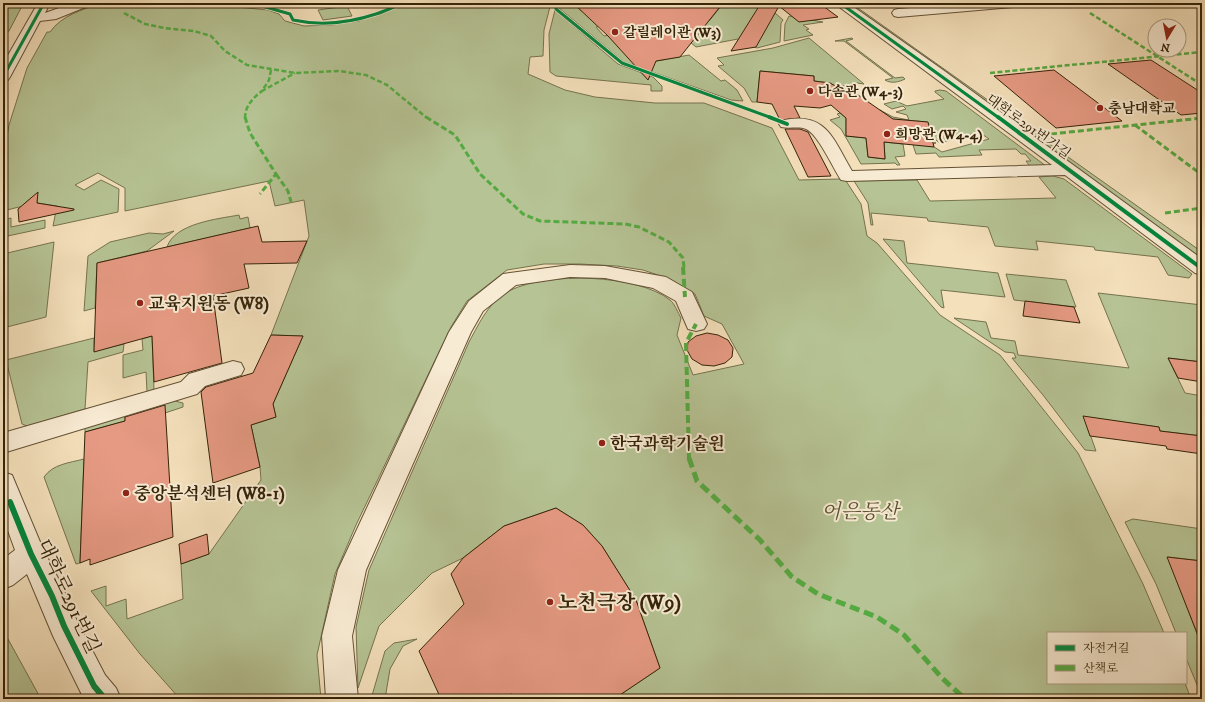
<svg xmlns="http://www.w3.org/2000/svg" width="1205" height="702" font-family="'IM FELL DW Pica','Noto Serif KR',serif">
<style>
.green{fill:#b6c394;stroke:#75734e}
.building{fill:#e69a83;stroke:#342308}
.lines{fill:none;stroke-linecap:round;stroke-linejoin:round}
.minor-casing{stroke:#645235;stroke-width:2}
.minor{fill:#f8ebd3;fill-rule:evenodd}
.quiet-far3{stroke:#54aa41;stroke-width:2.5;stroke-dasharray:5 2.5;stroke-linecap:butt}
.quiet-far2{stroke:#54aa41;stroke-width:3;stroke-dasharray:6 3;stroke-linecap:butt}
.quiet-far1{stroke:#54aa41;stroke-width:4;stroke-dasharray:8 4;stroke-linecap:butt}
.quiet{stroke:#54aa41;stroke-width:5;stroke-dasharray:10 5;stroke-linecap:butt}
.cycleway-far3-casing{stroke:#f8ebd3;stroke-width:4.5}
.cycleway-far2-casing{stroke:#f8ebd3;stroke-width:6}
.cycleway-far1-casing{stroke:#f8ebd3;stroke-width:8}
.cycleway-casing{stroke:#f8ebd3;stroke-width:9}
.cycleway-far3{stroke:#00873e;stroke-width:3}
.cycleway-far2{stroke:#00873e;stroke-width:4}
.cycleway-far1{stroke:#00873e;stroke-width:5}
.cycleway{stroke:#00873e;stroke-width:6}
.poi-dot{fill:#8f2418;stroke:#f8ebd3;stroke-width:1.5}
.labels{text-anchor:middle;stroke-width:4;stroke-linejoin:round;paint-order:stroke}
.far-poi-label{font-size:14px;font-weight:bold;fill:#342308;stroke:#f8ebd3;text-anchor:start}
.far-street-label{font-size:14px;fill:#342308;stroke:#f8ebd3}
.poi-label{font-size:17px;font-weight:bold;fill:#342308;stroke:#f8ebd3;text-anchor:start}
.near-park-label{font-size:20px;font-style:italic;fill:#5b5332;stroke:#f8ebd3}
.near-street-label{font-size:20px;fill:#342308;stroke:#f8ebd3}
.near-poi-label{font-size:20px;font-weight:bold;fill:#342308;stroke:#f8ebd3;text-anchor:start}
</style>
<rect width="100%" height="100%" fill="#f4e0bb"/>
<filter id="stains"><feTurbulence type="fractalNoise" baseFrequency=".005" numOctaves="4"/><feColorMatrix values="0 0 0 0 .2 0 0 0 0 .09 0 0 0 0 .02 0 0 0 .5 -.17"/></filter>
<radialGradient id="worn" r=".72"><stop offset=".6" stop-color="#630" stop-opacity="0"/><stop offset="1" stop-color="#630" stop-opacity=".3"/></radialGradient>
<g class="green">
<polygon points="3,3 16,5 21,8 9,31 3,34"/>
<path d="M101,3H196L268,10L279,14L285,21L304,26L332,25L359,21L409,3H551L544,30L543,56L530,57L528,74L565,90L595,97L655,103H704L772,128L799,180L840,179L846,181L861,204L867,236L877,243L940,315L1000,355L1078,453L1143,584L1164,633H1048V683H1185L1191,699H614L660,668L636,600L602,546L583,525L556,508L504,526L463,558L432,573L379,626L358,688L356,627L369,570L469,342C480,322 489,301 511,290C548,272 637,274 670,300C675,304 678,313 681,318L677,335L693,375L744,364L722,324L704,316L695,294L670,279L643,270L617,266L580,264H544L507,270L467,301L451,327L356,525L335,574L317,655L321,699H180L140,654L91,591L106,586V606L126,599L127,619L183,599L181,564L209,554L261,480L260,467L251,425L276,417L273,404L303,336L271,335L309,236L304,200L275,206L269,181L125,211V188L98,173L75,185L84,190L101,180L119,189L118,212L53,226L57,206L37,203V200L30,199L25,203L27,205L3,211V158L9,125L27,68L47,32H50C62,15 82,10 101,3Z"/>
<polygon points="558,3 573,3 581,11 626,3 648,18 596,27 604,36 658,27 635,65 689,55 721,81 725,80 737,90 743,101 731,100 624,62 560,9 558,7"/>
<polygon points="711,3 754,3 752,7 763,9 766,5 783,20 781,23 780,42 757,48 738,39 696,47 672,27 710,20 722,5"/>
<polygon points="847,3 851,3 1202,252 1202,261"/>
<polygon points="347,6 352,16 323,20 318,10"/>
<polygon points="555,10 618,64 653,77 662,86 662,91 651,91 651,85 556,76 550,72 549,34"/>
<polygon points="789,16 823,22 803,25 809,29 806,30 813,35 784,41 785,24"/>
<polygon points="809,38 864,84 857,83 837,87 830,83 814,81 814,76 760,71 757,102 752,102 744,88 718,66 724,65 717,58 773,48"/>
<path d="M852,38L853,39L846,41L895,78L903,77L905,79C899,82 891,84 885,80L893,78L844,41H835Z"/>
<path d="M940,90L946,91L1046,166L1032,169L1026,161H1031L1025,154H1021L1016,149L979,150L982,155L939,157L936,153L916,154L913,145C920,140 928,138 936,143L931,145L942,152L989,139L979,132L940,143L918,127L929,128L927,122L891,119L880,110L893,117L909,120L907,115L896,112L906,109L903,106L892,109L884,104L896,101L907,106L944,99L935,92V91Z"/>
<polygon points="840,113 846,118 846,136 866,138 868,157 885,159 884,142 903,144 905,156 895,157 900,165 897,165 895,163 861,164 841,129 830,120 840,117 837,114"/>
<polygon points="1053,176 1064,179 1192,274 1189,278 1168,275 1158,257 1095,250 1094,247 1036,241 1038,250 995,246 988,227 928,221 927,218 871,213 873,225 871,225 868,203 854,181 917,180 930,201 1056,198 1039,177"/>
<path d="M239,215L240,219L248,217L250,228L167,247C175,223 218,219 239,215Z"/>
<polygon points="11,218 11,227 45,220 45,228 3,237 3,220"/>
<polygon points="174,231 147,251 97,263 95,308 84,311 88,256 110,242 149,233 163,234"/>
<polygon points="883,239 904,241 907,263 998,273 1005,297 941,290 944,308 941,307"/>
<polygon points="54,242 46,317 3,328 3,254"/>
<polygon points="1006,274 1066,280 1076,307 1014,300"/>
<polygon points="1098,293 1202,305 1202,362 1168,358 1185,393 1202,396 1202,436 1160,431 1159,427 1084,417 1096,451 1085,450 1043,395 1012,358 1016,358 1014,353 1005,352 954,318 986,322 991,338 1015,341 1018,355 1129,368"/>
<polygon points="152,336 154,390 147,392 146,372 123,378 123,355 143,350 142,339"/>
<polygon points="94,338 94,351 124,344 123,352 88,362 85,409 27,426 22,424 6,360"/>
<polygon points="171,400 183,403 183,407 165,413 140,416 140,409"/>
<polygon points="125,414 125,421 85,432 85,425"/>
<path d="M84,459L80,563L76,564L44,477C53,464 69,463 84,459Z"/>
<polygon points="1133,519 1202,529 1202,561 1168,557 1202,647 1202,697 1186,658 1186,633 1176,633 1156,584 1125,522"/>
<polygon points="3,630 41,699 3,699"/>
<polygon points="417,639 403,646 390,669 385,699 371,699 385,651 394,643"/>
</g>
<g class="building">
<polygon points="573,3 723,3 680,57 656,61 648,80 608,36"/>
<polygon points="761,3 819,3 838,17 799,22 779,6 756,47 731,51"/>
<polygon points="1151,60 1202,93 1202,113 1181,115 1108,64"/>
<polygon points="1054,70 1122,121 1056,128 994,76"/>
<polygon points="760,71 814,76 814,81 830,83 837,87 845,86 893,119 928,122 934,147 884,142 885,159 868,157 866,138 846,136 846,118 831,105 820,108 794,106 800,118 780,120 772,104 757,102"/>
<polygon points="785,129 800,129 808,132 831,176 808,177"/>
<polygon points="38,192 37,203 74,209 74,210 19,222 18,209"/>
<polygon points="258,226 262,242 307,241 297,263 244,264 249,288 213,296 222,363 154,382 152,336 94,352 97,263"/>
<polygon points="1025,301 1074,307 1080,323 1023,316"/>
<polygon points="707,333 718,335 728,340 733,348 732,357 725,363 714,366 702,365 692,359 687,350 688,342 696,336"/>
<polygon points="271,335 303,336 273,404 276,417 251,425 260,467 213,483 201,392 206,387 253,373"/>
<polygon points="1168,358 1202,362 1202,382 1178,378"/>
<polygon points="165,405 173,537 90,565 90,559 80,563 85,432 125,421 125,417"/>
<polygon points="1083,416 1159,427 1160,431 1202,436 1202,454 1167,449 1166,446 1090,436"/>
<polygon points="556,508 583,525 602,546 636,600 660,668 614,699 514,699 512,694 493,699 441,699 419,651 464,604 451,574 463,558 504,526"/>
<polygon points="207,534 209,554 181,564 179,544"/>
<polygon points="1167,557 1202,561 1202,643 1201,643"/>
</g>
<g class="lines">
<g class="minor-casing">
<g id="minor">
<polygon points="38,3 50,3 45,13 73,3 90,3 88,6 56,19 40,21 10,77 8,80 3,81 3,64"/>
<path d="M834,3H848L943,70L1202,259V275L1195,273L1065,175L847,181L841,180C833,168 818,134 806,129C799,126 789,129 781,127L779,124L781,121C826,110 833,139 852,171L1052,165Z"/>
<polygon points="970,3 1019,3 1017,6 1013,7 898,17 894,16 892,13 894,10 898,9"/>
<polygon points="570,265 605,266 666,277 692,292 707,324 704,329 696,331 688,329 676,301 653,288 605,278 570,277 516,285 483,311 471,332 366,570 352,636 358,699 326,699 322,636 338,570 449,332 469,301 503,274"/>
<polygon points="233,361 241,363 244,369 241,375 205,386 197,394 3,453 3,433 181,382 189,374"/>
<polygon points="3,472 12,475 43,549 62,586 75,617 105,675 116,688 121,699 84,699 83,697 53,636 27,574 13,585 3,589 3,559 15,550 3,517"/>
</g>
</g>
<use href="#minor" class="minor"/>
<g class="quiet-far3">
<polyline points="124,13 145,24 164,28 194,31 211,36 225,51 247,65 295,73 339,71 366,75 387,85 427,118"/>
<polyline points="1090,13 1202,85"/>
<polyline points="271,70 269,80 262,91 295,73"/>
<polyline points="990,73 1202,52"/>
<path d="M245,118C245,106 253,98 262,91"/>
<polyline points="1199,118 1202,118"/>
</g>
<g class="quiet-far2">
<polyline points="245,117 250,133 276,174 260,194"/>
<polyline points="426,117 455,135 480,174 523,214 540,221 625,224 639,227 669,242 683,258 684,268"/>
<polyline points="1135,125 1202,175"/>
<polyline points="1051,134 1202,118"/>
<polyline points="276,174 288,191 291,202"/>
<polyline points="1165,213 1202,208"/>
</g>
<g class="quiet-far1">
<polyline points="683,267 685,297"/>
<polyline points="689,459 686,343 696,324"/>
</g>
<polyline class="quiet" points="689,458 697,481 760,540 792,577 818,594 877,617 904,635 942,678 965,699"/>
<g class="cycleway-far3-casing">
<g id="cycleway-far3">
<path d="M218,3L262,6L290,14L293,20C321,26 349,23 376,14C386,11 395,6 405,3"/>
<polyline points="555,3 556,9 622,63 772,118"/>
<polyline points="840,3 999,118"/>
<polyline points="3,77 44,3"/>
</g>
</g>
<g class="cycleway-far2-casing">
<g id="cycleway-far2">
<polyline points="769,117 787,124"/>
<polyline points="998,117 1201,268"/>
</g>
</g>
<g class="cycleway-far1-casing">
<polyline id="cycleway-far1" points="1200,267 1202,269"/>
</g>
<g class="cycleway-casing">
<polyline id="cycleway" points="10,502 31,554 52,596 64,626 94,686 105,699"/>
</g>
<use href="#cycleway-far3" class="cycleway-far3"/>
<use href="#cycleway-far2" class="cycleway-far2"/>
<use href="#cycleway-far1" class="cycleway-far1"/>
<use href="#cycleway" class="cycleway"/>
</g>
<g class="poi-dot">
<circle cx="615" cy="32" r="4"/>
<circle cx="810" cy="91" r="4"/>
<circle cx="1100" cy="108" r="4"/>
<circle cx="887" cy="134" r="4"/>
<circle cx="140" cy="303" r="4"/>
<circle cx="602" cy="443" r="4"/>
<circle cx="126" cy="493" r="4"/>
<circle cx="550" cy="602" r="4"/>
</g>
<g class="labels">
<g class="far-poi-label">
<text x="623" y="37">갈릴레이관 (W3)</text>
<text x="818" y="96">다솜관 (W4-3)</text>
<text x="1108" y="113">충남대학교</text>
<text x="895" y="139">희망관 (W4-4)</text>
</g>
<g class="far-street-label">
<text transform="translate(1029 126) rotate(36)" y="5">대학로291번가길</text>
</g>
<g class="poi-label">
<text x="148" y="309">교육지원동 (W8)</text>
<text x="610" y="449">한국과학기술원</text>
<text x="134" y="499">중앙분석센터 (W8-1)</text>
</g>
<g class="near-park-label">
<text x="860" y="518">어은동산</text>
</g>
<g class="near-street-label">
<text transform="translate(69 596) rotate(65)" y="7">대학로291번길</text>
</g>
<g class="near-poi-label">
<text x="558" y="609">노천극장 (W9)</text>
</g>
</g>
<rect width="1205" height="702" fill="none" stroke="#f4e0bb" stroke-width="16"/>
<rect x="4" y="4" width="1197" height="694" fill="none" stroke="#342308" stroke-width="2"/>
<rect x="8" y="8" width="1189" height="686" fill="none" stroke="#342308"/>
<rect x="1047" y="632" width="140" height="52" fill="#f8ebd3" stroke="#aa9b82"/>
<rect x="1055" y="645" width="20" height="6" fill="#00873e" stroke="#aa9b82"/>
<text x="1083" y="652" font-size="12" fill="#342308">자전거길</text>
<rect x="1055" y="665" width="20" height="6" fill="#54aa41" stroke="#aa9b82"/>
<text x="1083" y="672" font-size="12" fill="#342308">산책로</text>
<g transform="translate(1167 38) rotate(190)"><circle r="19" fill="#f8ebd3" stroke="#aa9b82"/>
<path d="M0-3L7 15L0 10L-7 15Z" fill="#8f2418"/>
<text y="-6" font-size="11" font-weight="bold" text-anchor="middle" fill="#342308">N</text>
</g>
<rect width="100%" height="100%" filter="url(#stains)"/>
<rect width="100%" height="100%" fill="url(#worn)"/>
</svg>
